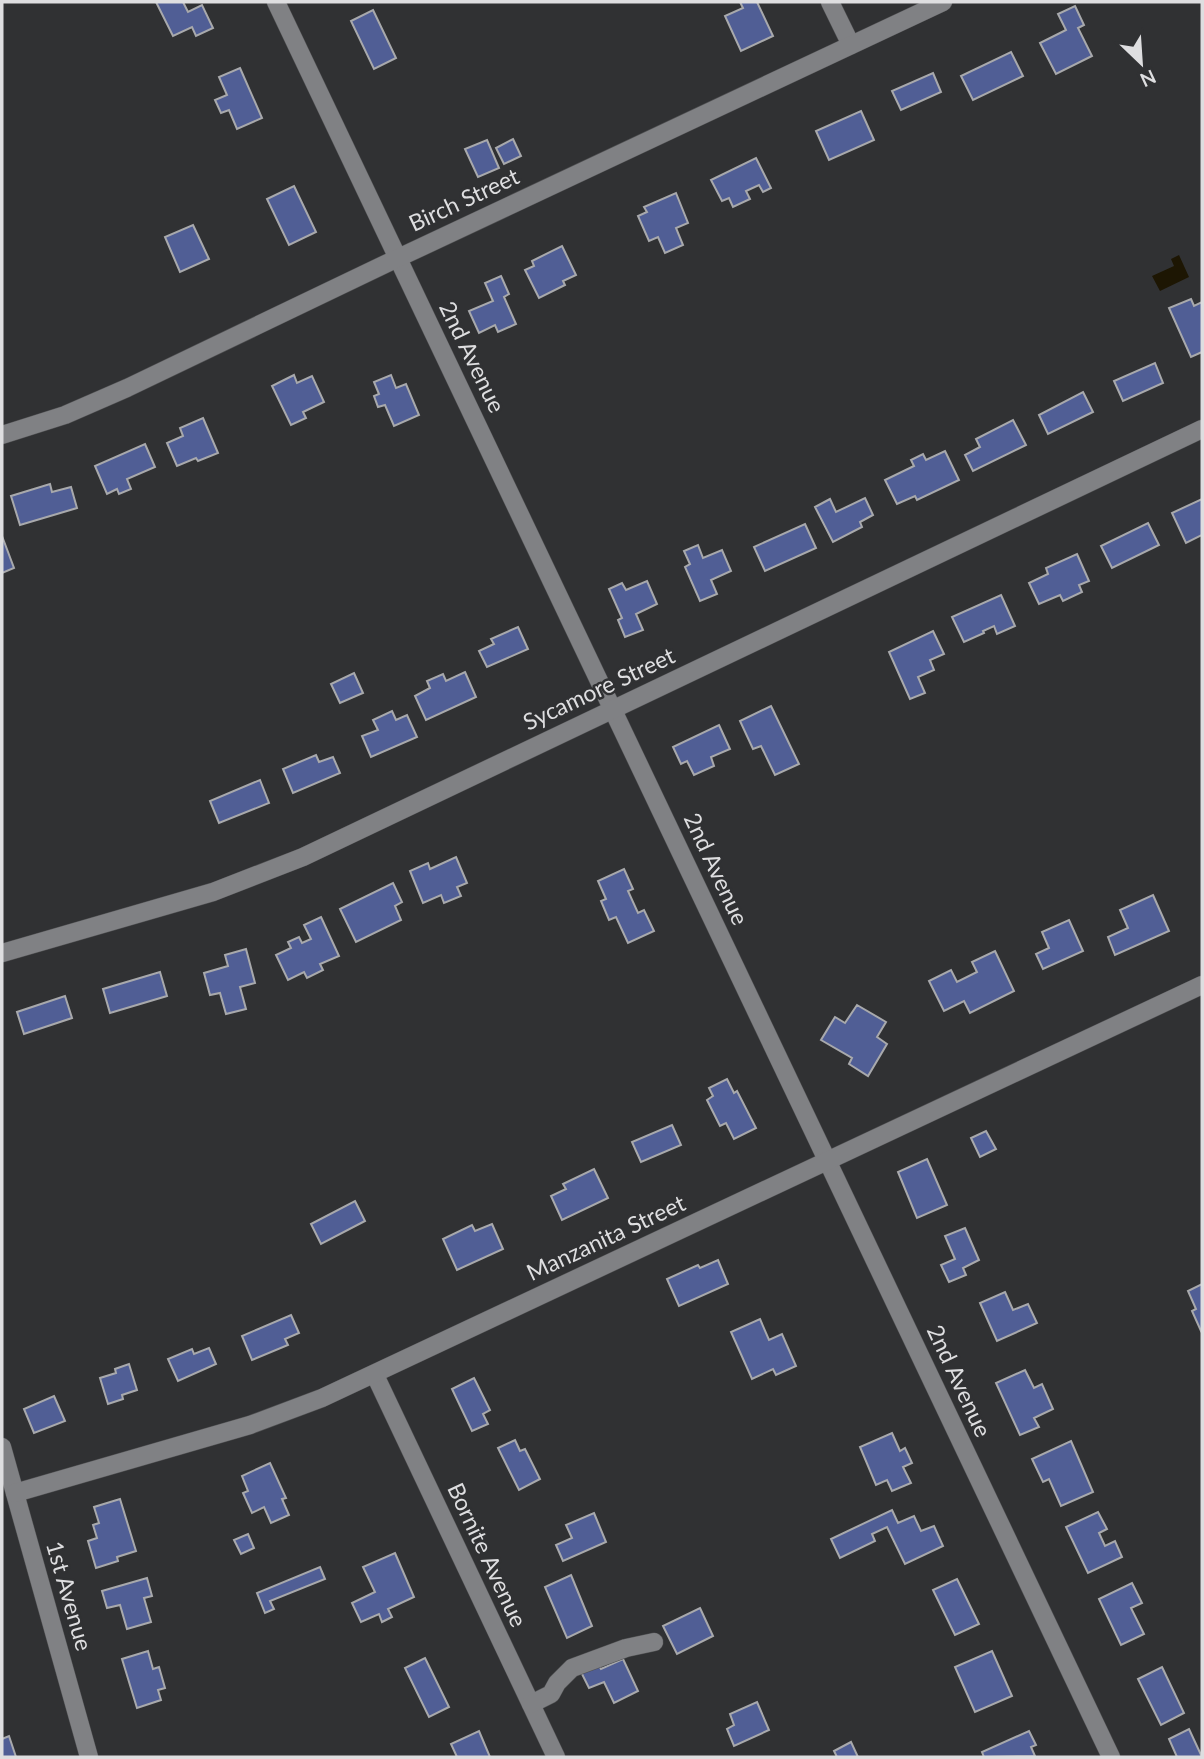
<svg xmlns="http://www.w3.org/2000/svg" width="1204" height="1759" font-family="Lato,sans-serif">
<style>
.water{fill:#1d1603}
.building{fill:#505e95;stroke:#a8a9ac;stroke-width:2}
.lines{fill:none;stroke-linecap:round;stroke-linejoin:round}
.minor-casing{stroke:#4f5052;stroke-width:19}
.minor{stroke:#808184;stroke-width:18}
.labels{text-anchor:middle;stroke-width:5;stroke-linejoin:round;paint-order:stroke}
.street-label{font-size:23px;fill:#dedee0;stroke:#303133}
</style>
<rect width="100%" height="100%" fill="#303133"/>
<polygon class="water" points="1179,255 1189,277 1160,291 1152,276 1174,266 1171,259"/>
<g class="building">
<polygon points="156,2 183,2 188,12 202,5 213,28 196,36 192,27 173,36"/>
<polygon points="740,2 757,2 773,36 741,51 725,16 743,8"/>
<polygon points="1075,6 1084,25 1078,28 1092,56 1056,74 1040,43 1066,30 1058,14"/>
<polygon points="373,10 396,58 374,69 351,21"/>
<polygon points="1011,52 1023,76 973,100 961,76"/>
<polygon points="240,68 262,118 237,129 229,110 221,113 215,100 227,95 219,77"/>
<polygon points="933,73 941,92 901,110 892,91"/>
<polygon points="861,111 874,140 829,160 816,131"/>
<polygon points="513,139 521,156 504,164 496,148"/>
<polygon points="487,140 499,168 478,177 465,149"/>
<polygon points="756,158 771,188 763,192 759,185 746,191 750,199 733,207 729,198 722,201 711,180"/>
<polygon points="294,186 316,232 289,245 267,199"/>
<polygon points="676,193 688,223 676,228 683,245 665,253 658,237 649,241 638,216 647,212 644,207"/>
<polygon points="193,225 209,259 180,272 165,237"/>
<polygon points="562,246 576,275 563,281 565,285 539,298 525,270 534,266 532,261"/>
<polygon points="501,276 509,294 504,297 516,324 498,332 495,325 479,333 469,311 493,301 485,283"/>
<polygon points="1191,299 1194,306 1202,302 1202,352 1191,357 1169,308"/>
<polygon points="1155,363 1163,383 1123,401 1114,381"/>
<polygon points="294,375 297,383 312,376 324,402 303,412 306,418 291,425 272,386"/>
<polygon points="391,375 396,388 406,384 419,415 394,426 385,405 378,407 374,396 379,394 374,382"/>
<polygon points="1083,392 1093,412 1048,434 1039,415"/>
<polygon points="203,418 218,453 198,461 196,458 177,466 167,443 183,436 180,428"/>
<polygon points="1013,420 1026,445 973,471 965,455 980,447 976,439"/>
<polygon points="145,444 155,467 127,479 131,489 119,494 117,489 107,494 95,466"/>
<polygon points="945,451 959,480 917,500 915,496 897,504 885,480 914,466 911,460 923,454 926,460"/>
<polygon points="50,484 52,492 71,487 77,508 20,525 11,496"/>
<polygon points="865,498 873,515 860,522 862,527 833,542 815,507 830,499 836,512"/>
<polygon points="1202,499 1202,535 1186,543 1172,513"/>
<polygon points="1148,523 1159,545 1112,568 1101,546"/>
<polygon points="805,524 816,548 765,571 754,547"/>
<polygon points="2,536 14,568 2,573"/>
<polygon points="698,545 703,558 722,550 731,571 711,580 717,594 700,601 685,567 690,564 684,551"/>
<polygon points="1077,554 1089,581 1079,585 1082,592 1063,601 1060,595 1039,604 1029,583 1048,574 1046,568"/>
<polygon points="647,581 657,604 636,614 643,630 625,637 618,620 622,618 609,589 622,583 626,590"/>
<polygon points="1001,595 1015,626 997,634 994,626 983,631 984,633 964,642 952,617"/>
<polygon points="518,627 528,649 487,667 479,651 494,644 491,639"/>
<polygon points="933,631 944,654 930,660 934,670 918,677 925,693 910,699 889,652"/>
<polygon points="465,672 476,697 426,720 415,696 430,688 427,681 443,674 446,681"/>
<polygon points="354,673 363,693 340,703 331,684"/>
<polygon points="771,706 799,764 775,775 761,746 753,749 740,721"/>
<polygon points="392,711 396,720 407,715 417,737 371,757 362,736 378,730 373,720"/>
<polygon points="719,725 730,749 711,757 714,766 694,775 687,761 681,764 673,747"/>
<polygon points="316,755 319,762 333,757 340,773 293,793 283,769"/>
<polygon points="260,780 269,803 219,823 210,801"/>
<polygon points="456,857 467,883 457,887 461,896 444,903 441,895 423,903 410,871 428,863 430,869"/>
<polygon points="624,869 633,889 628,891 638,913 644,910 654,931 628,943 616,917 609,920 601,901 606,899 598,881"/>
<polygon points="393,883 402,902 395,906 401,920 356,942 340,909"/>
<polygon points="1153,895 1169,931 1115,955 1108,937 1128,928 1120,910"/>
<polygon points="321,917 339,956 320,964 323,970 307,978 304,972 288,980 276,955 291,948 288,942 299,937 302,943 311,939 304,925"/>
<polygon points="1069,920 1083,951 1043,969 1036,954 1049,948 1042,932"/>
<polygon points="246,949 255,983 240,987 246,1009 226,1014 220,993 210,995 204,973 228,966 225,955"/>
<polygon points="995,951 1014,991 970,1013 964,1001 944,1011 929,981 951,970 957,982 977,972 972,962"/>
<polygon points="160,972 167,996 110,1013 103,989"/>
<polygon points="65,996 72,1018 24,1034 17,1012"/>
<polygon points="857,1005 886,1022 877,1037 887,1044 868,1076 849,1064 852,1058 821,1040 835,1017 845,1023"/>
<polygon points="727,1079 734,1093 737,1091 756,1128 734,1139 726,1123 720,1126 707,1100 713,1096 709,1088"/>
<polygon points="672,1125 681,1145 641,1162 632,1142"/>
<polygon points="986,1131 996,1149 980,1157 971,1138"/>
<polygon points="927,1159 947,1205 917,1218 898,1172"/>
<polygon points="594,1169 608,1198 562,1220 551,1196 566,1189 563,1184"/>
<polygon points="355,1201 365,1221 321,1244 311,1224"/>
<polygon points="492,1224 503,1249 457,1270 443,1239 472,1225 475,1231"/>
<polygon points="965,1228 979,1260 963,1268 966,1275 949,1282 941,1265 955,1259 945,1236"/>
<polygon points="718,1260 728,1284 679,1306 667,1279 698,1265 700,1268"/>
<polygon points="1202,1284 1202,1330 1201,1331 1192,1311 1196,1309 1188,1291"/>
<polygon points="1005,1292 1013,1310 1028,1304 1037,1323 997,1341 980,1303"/>
<polygon points="291,1315 299,1333 285,1339 288,1345 252,1360 242,1336"/>
<polygon points="760,1319 769,1340 782,1334 796,1366 776,1375 773,1369 752,1379 731,1332"/>
<polygon points="209,1348 216,1364 178,1381 168,1359 192,1349 194,1354"/>
<polygon points="129,1364 137,1390 122,1395 123,1399 108,1404 100,1378 116,1373 115,1369"/>
<polygon points="1025,1370 1034,1388 1042,1384 1053,1409 1034,1418 1039,1427 1020,1435 996,1383"/>
<polygon points="474,1378 490,1410 483,1414 488,1424 472,1431 452,1389"/>
<polygon points="54,1396 65,1421 34,1433 24,1409"/>
<polygon points="892,1433 900,1451 905,1448 912,1463 903,1467 911,1483 892,1491 887,1480 876,1485 860,1447"/>
<polygon points="515,1440 520,1451 525,1449 540,1479 519,1490 498,1448"/>
<polygon points="1071,1441 1093,1492 1061,1506 1049,1479 1043,1482 1032,1459"/>
<polygon points="270,1463 286,1498 282,1499 289,1515 271,1523 264,1507 252,1513 243,1493 248,1491 242,1476"/>
<polygon points="120,1499 136,1551 117,1557 118,1561 96,1568 88,1541 97,1538 93,1525 99,1523 94,1507"/>
<polygon points="892,1510 898,1523 914,1516 921,1531 934,1526 943,1546 905,1564 887,1527 872,1534 875,1541 840,1558 831,1539"/>
<polygon points="1098,1512 1107,1529 1099,1533 1105,1546 1115,1541 1122,1557 1088,1573 1066,1527"/>
<polygon points="594,1513 606,1542 563,1561 556,1545 572,1538 566,1525"/>
<polygon points="248,1534 254,1548 241,1554 234,1540"/>
<polygon points="395,1553 414,1597 388,1609 392,1617 382,1622 379,1614 361,1622 352,1603 375,1592 363,1567"/>
<polygon points="320,1567 325,1579 270,1601 274,1609 265,1613 257,1593"/>
<polygon points="571,1575 592,1626 567,1638 545,1587"/>
<polygon points="147,1578 152,1596 144,1598 151,1622 127,1629 120,1605 107,1608 102,1591"/>
<polygon points="957,1579 979,1624 955,1635 933,1590"/>
<polygon points="1132,1583 1142,1603 1131,1608 1144,1634 1121,1645 1099,1599"/>
<polygon points="700,1608 713,1636 677,1654 663,1626"/>
<polygon points="148,1651 153,1669 159,1667 165,1688 158,1690 161,1700 137,1708 122,1659"/>
<polygon points="992,1651 1012,1696 975,1712 955,1667"/>
<polygon points="425,1658 449,1707 429,1717 405,1668"/>
<polygon points="623,1659 638,1691 614,1703 604,1682 589,1688 580,1670 597,1662 601,1669"/>
<polygon points="1162,1667 1184,1713 1161,1725 1138,1679"/>
<polygon points="757,1702 769,1730 734,1746 727,1729 734,1725 730,1714"/>
<polygon points="1189,1729 1202,1757 1177,1757 1169,1739"/>
<polygon points="479,1731 490,1757 457,1757 451,1744"/>
<polygon points="1029,1731 1036,1745 1031,1747 1035,1756 984,1757 982,1752"/>
<polygon points="9,1736 16,1757 2,1757 2,1739"/>
<polygon points="851,1742 858,1757 837,1757 834,1751"/>
</g>
<g class="lines">
<g class="minor-casing">
<g id="minor">
<polyline points="276,2 1111,1757"/>
<polyline points="830,2 851,45"/>
<polyline points="2,435 65,415 127,388 398,258 943,2"/>
<polyline points="2,953 213,892 303,857 1202,429"/>
<polyline points="375,1375 556,1757"/>
<polyline points="2,1447 89,1757"/>
<polyline points="15,1493 250,1425 322,1398 1202,985"/>
<polyline points="531,1704 551,1694 557,1683 572,1668 626,1648 654,1642"/>
</g>
</g>
<use href="#minor" class="minor"/>
</g>
<g class="labels">
<g class="street-label">
<text transform="translate(464 200) rotate(-25)" y="8">Birch Street</text>
<text transform="translate(472 357) rotate(64)" y="8">2nd Avenue</text>
<text transform="translate(599 689) rotate(-25)" y="8">Sycamore Street</text>
<text transform="translate(716 869) rotate(65)" y="8">2nd Avenue</text>
<text transform="translate(606 1238) rotate(-25)" y="8">Manzanita Street</text>
<text transform="translate(959 1381) rotate(65)" y="8">2nd Avenue</text>
<text transform="translate(487 1555) rotate(65)" y="8">Bornite Avenue</text>
<text transform="translate(69 1596) rotate(74)" y="8">1st Avenue</text>
</g>
</g>
<rect width="1204" height="1759" fill="none" stroke="#dedee0" stroke-width="7"/>
<g transform="translate(1141 63) rotate(155)" stroke="#303133" stroke-width="5" paint-order="stroke">
<path d="M0-5L12 26L0 18L-12 26Z" fill="#dedee0"/>
<text y="-10" font-size="19" font-weight="bold" text-anchor="middle" fill="#dedee0">N</text>
</g>
</svg>
